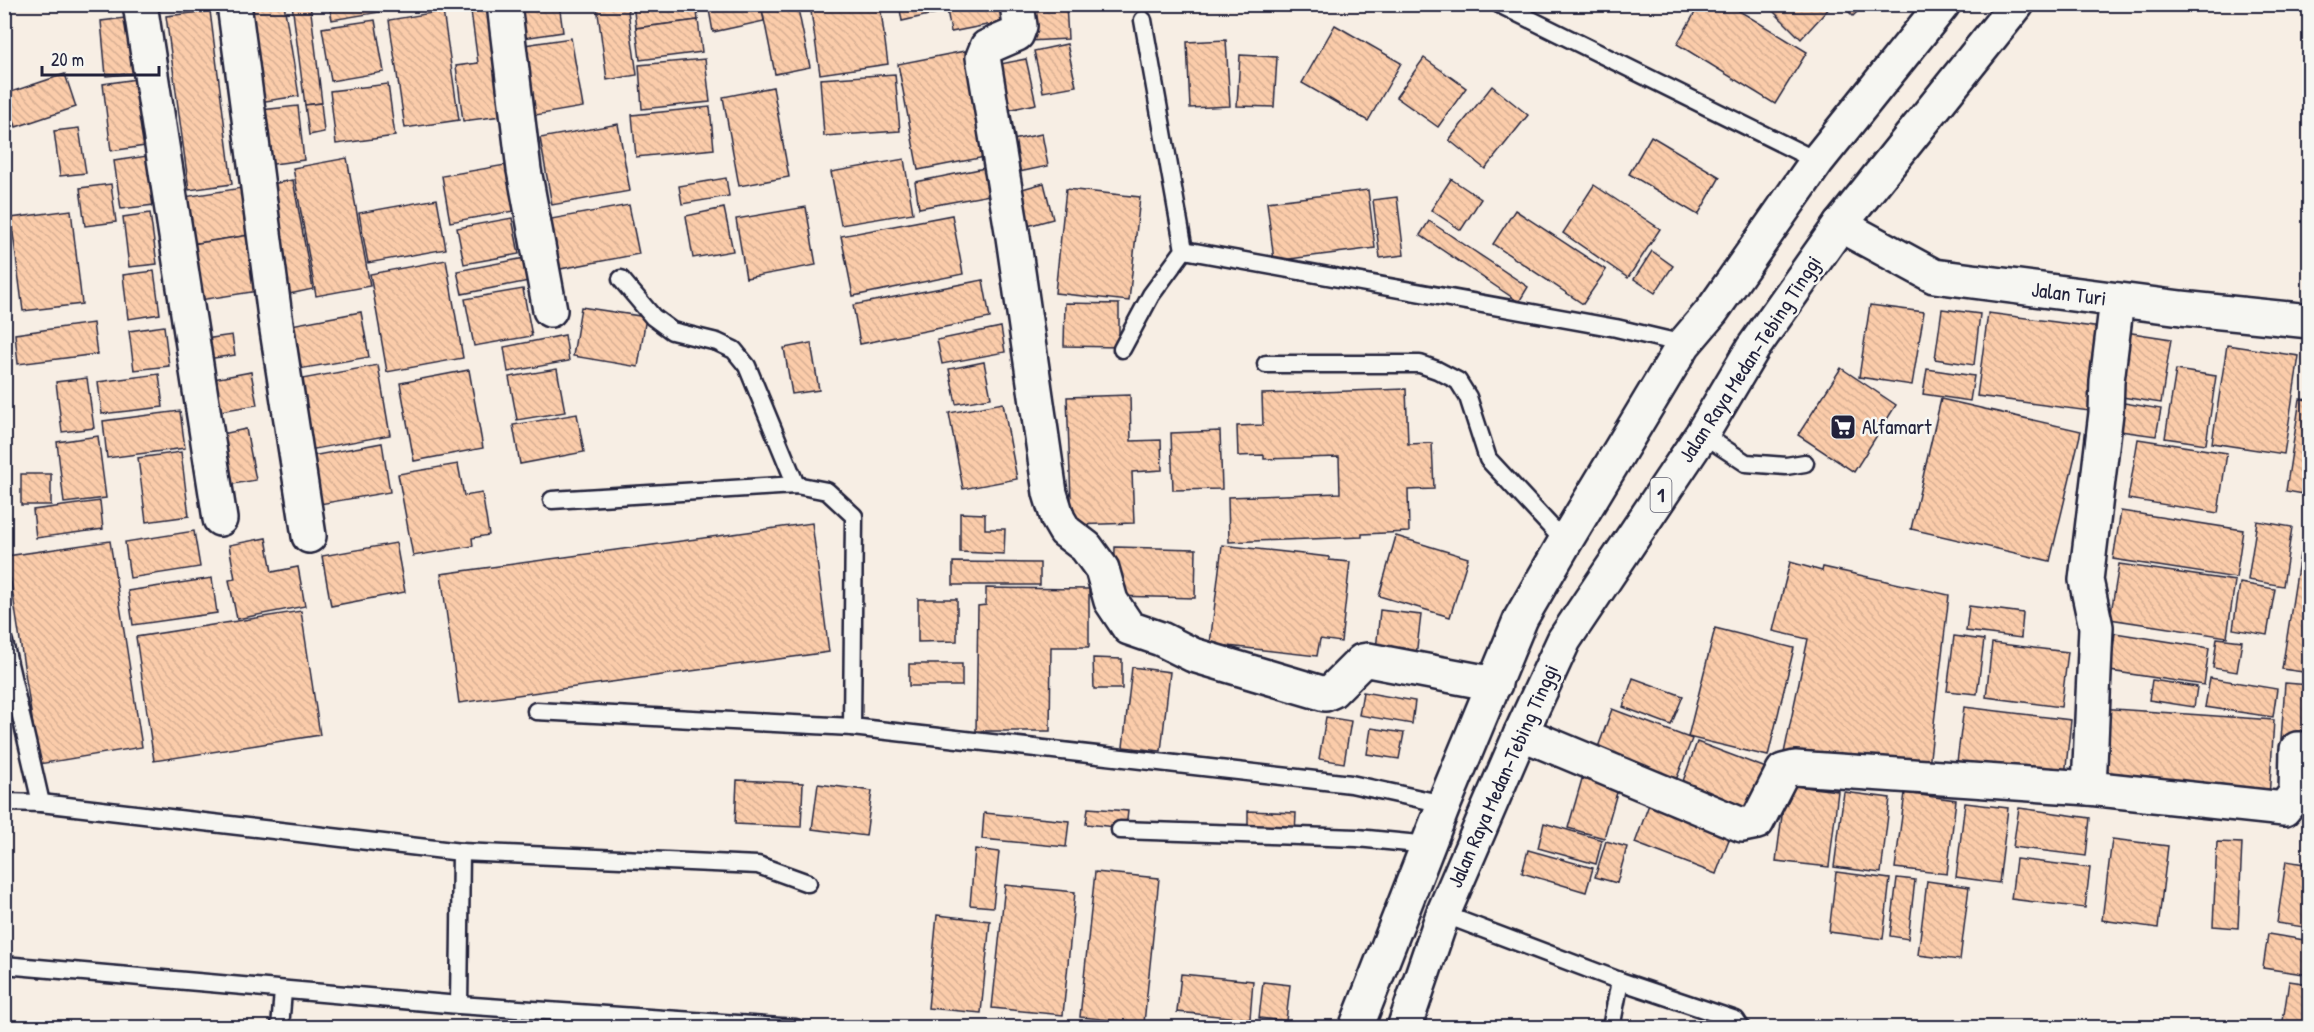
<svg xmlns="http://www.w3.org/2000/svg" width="2314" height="1032" font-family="'Patrick Hand',sans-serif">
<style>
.building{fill:url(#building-back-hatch);stroke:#22223b;stroke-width:1.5}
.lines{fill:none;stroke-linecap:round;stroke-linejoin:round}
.service-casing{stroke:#22223b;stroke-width:21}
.minor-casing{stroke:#22223b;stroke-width:38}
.trunk-casing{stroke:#22223b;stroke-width:38}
.service{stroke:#f6f6f2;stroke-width:16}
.minor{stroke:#f6f6f2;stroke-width:33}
.trunk{stroke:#f6f6f2;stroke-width:33}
.labels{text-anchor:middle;stroke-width:5;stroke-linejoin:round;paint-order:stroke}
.shield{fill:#f6f6f2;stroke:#626272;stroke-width:1.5}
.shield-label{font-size:20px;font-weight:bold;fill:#22223b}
.street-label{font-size:21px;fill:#22223b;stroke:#f6f6f2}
.poi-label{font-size:21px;fill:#22223b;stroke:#f6f6f2;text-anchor:start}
</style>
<defs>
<pattern id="building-back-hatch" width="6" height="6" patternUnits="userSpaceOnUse" patternTransform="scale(1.5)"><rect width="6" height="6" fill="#fbccaa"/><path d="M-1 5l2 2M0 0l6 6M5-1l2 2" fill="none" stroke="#d7af93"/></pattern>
</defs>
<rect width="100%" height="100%" fill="#f7eee4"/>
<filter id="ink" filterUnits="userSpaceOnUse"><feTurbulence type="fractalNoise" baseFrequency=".0167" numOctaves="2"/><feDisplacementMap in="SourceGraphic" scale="12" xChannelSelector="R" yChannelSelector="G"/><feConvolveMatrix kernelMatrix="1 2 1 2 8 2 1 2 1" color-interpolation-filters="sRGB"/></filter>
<g filter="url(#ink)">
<g class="building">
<polygon points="237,4 284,4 299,96 252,103"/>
<polygon points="292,4 310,4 322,103 305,105"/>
<polygon points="329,4 379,4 380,12 332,20"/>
<polygon points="470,4 494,4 509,115 463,121 456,66 478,63"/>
<polygon points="512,4 559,4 563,32 517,39"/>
<polygon points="610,4 627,4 637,75 607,80 597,6"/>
<polygon points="633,4 696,4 698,20 636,28"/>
<polygon points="708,4 761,4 764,21 713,32"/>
<polygon points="761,4 797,4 810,67 775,74"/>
<polygon points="810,4 880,4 888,64 820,74"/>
<polygon points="899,4 940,4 942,12 902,21"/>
<polygon points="946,4 1010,4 1013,20 951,32"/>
<polygon points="1026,4 1066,4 1068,39 1028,41"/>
<polygon points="1700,4 1728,4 1807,52 1775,104 1677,44"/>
<polygon points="1766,4 1833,4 1801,39"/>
<polygon points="1841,4 1865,4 1853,16"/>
<polygon points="210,11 232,184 189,190 166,16"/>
<polygon points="443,11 459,120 405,128 389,20"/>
<polygon points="133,17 139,73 106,76 101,21"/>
<polygon points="375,20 384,72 331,81 322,28"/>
<polygon points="698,20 702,52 640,60 636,28"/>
<polygon points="1335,25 1401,63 1368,121 1302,83"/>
<polygon points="571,38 583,107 530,116 518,46"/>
<polygon points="1226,40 1230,106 1190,108 1187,42"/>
<polygon points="1067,44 1076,86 1043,92 1034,51"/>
<polygon points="965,51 985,157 918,170 898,64"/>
<polygon points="1240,55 1277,57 1274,107 1237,106"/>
<polygon points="1424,58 1466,88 1438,127 1396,97"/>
<polygon points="705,59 710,102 642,109 639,65"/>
<polygon points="1026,59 1036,104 999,112 990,66"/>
<polygon points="65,74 76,107 16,127 5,94"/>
<polygon points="895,74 900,131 824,136 820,79"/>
<polygon points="136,79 145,146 111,151 103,84"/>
<polygon points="388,84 395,136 336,144 330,91"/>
<polygon points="1492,86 1528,115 1485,169 1449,140"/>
<polygon points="773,87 789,177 739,186 723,97"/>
<polygon points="321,103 324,132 309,135 305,105"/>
<polygon points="298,106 304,160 258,166 251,111"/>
<polygon points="710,107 714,149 636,157 632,115"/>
<polygon points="618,124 630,191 552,205 540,138"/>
<polygon points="79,128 86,173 60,176 54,131"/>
<polygon points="1042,134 1048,166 1014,173 1008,141"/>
<polygon points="1651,136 1720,177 1698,215 1629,174"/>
<polygon points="147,156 154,205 121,209 114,161"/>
<polygon points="347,158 370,286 316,296 293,168"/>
<polygon points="904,159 913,213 841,225 831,172"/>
<polygon points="505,165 514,211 450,222 442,176"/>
<polygon points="985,168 990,195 919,208 915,182"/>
<polygon points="726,178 729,196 682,204 679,186"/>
<polygon points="1451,179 1481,199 1461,230 1431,210"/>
<polygon points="293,180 313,289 280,296 261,186"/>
<polygon points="1044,183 1053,219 1024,227 1015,191"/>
<polygon points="111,184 116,222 85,226 80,188"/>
<polygon points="1594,185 1660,229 1628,278 1563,233"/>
<polygon points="248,187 256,234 192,244 184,197"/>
<polygon points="1066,189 1140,197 1129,301 1055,293"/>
<polygon points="1368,190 1375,248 1274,261 1267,202"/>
<polygon points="1397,197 1404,255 1380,258 1373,200"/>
<polygon points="437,199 446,249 368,263 359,213"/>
<polygon points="629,205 639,254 560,269 551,219"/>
<polygon points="806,207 816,265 746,278 736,219"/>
<polygon points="724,208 733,251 693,258 686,216"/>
<polygon points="71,210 82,304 23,311 11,218"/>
<polygon points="1515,210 1606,270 1583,304 1493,244"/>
<polygon points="150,213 157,264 129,267 123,217"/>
<polygon points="952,215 963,274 853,296 841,236"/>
<polygon points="512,218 519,254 464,264 457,228"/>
<polygon points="1429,221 1528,287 1519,302 1420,235"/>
<polygon points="256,234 264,290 200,300 192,244"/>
<polygon points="1652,251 1673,266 1655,293 1634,279"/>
<polygon points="525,258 529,281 462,294 457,271"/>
<polygon points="446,260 463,358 387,372 370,274"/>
<polygon points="154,271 160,314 128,319 123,275"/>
<polygon points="983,280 990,318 860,344 853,305"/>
<polygon points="523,289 532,336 474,346 465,299"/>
<polygon points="1065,303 1119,304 1119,347 1064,346"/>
<polygon points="1870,305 1924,312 1912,385 1859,377"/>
<polygon points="581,307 646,317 638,367 573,356"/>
<polygon points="1942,309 1980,314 1974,365 1935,359"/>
<polygon points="361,312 369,357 299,369 291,325"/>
<polygon points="1988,313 2109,329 2097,412 1977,396"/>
<polygon points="93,323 97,354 18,364 15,334"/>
<polygon points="164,326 169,366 134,370 129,331"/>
<polygon points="1001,327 1005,352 942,364 937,340"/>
<polygon points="2119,331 2171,339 2161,403 2109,395"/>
<polygon points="232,335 235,355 207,359 205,339"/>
<polygon points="565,335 569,361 508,372 504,347"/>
<polygon points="811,343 819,390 792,394 784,348"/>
<polygon points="2227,345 2299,356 2284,454 2212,443"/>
<polygon points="984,362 991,398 956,404 949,369"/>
<polygon points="378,365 390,435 304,451 291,381"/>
<polygon points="1841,368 1896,405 1854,472 1798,435"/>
<polygon points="557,369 565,412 517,420 509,377"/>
<polygon points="1927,369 1974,376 1970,401 1923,394"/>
<polygon points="469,370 483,448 414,461 400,383"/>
<polygon points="2176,370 2216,376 2206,444 2165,438"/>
<polygon points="251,372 257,405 214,412 208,380"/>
<polygon points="159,374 163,407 102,414 98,382"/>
<polygon points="87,378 94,428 62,432 56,382"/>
<polygon points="1406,389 1408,444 1432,443 1434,489 1408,490 1409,532 1362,534 1362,537 1229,542 1228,497 1340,493 1339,457 1264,459 1264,455 1238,456 1237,426 1263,425 1262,394"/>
<polygon points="1130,395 1131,441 1161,440 1162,470 1132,472 1134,523 1072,525 1067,397"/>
<polygon points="1941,399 2081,431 2050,561 1911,529"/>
<polygon points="2300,399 2310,400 2310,495 2286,491"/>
<polygon points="2118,402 2161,409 2156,436 2113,430"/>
<polygon points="1003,403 1017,479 963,489 949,413"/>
<polygon points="180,411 185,448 107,458 103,421"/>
<polygon points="577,414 584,452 520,464 513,425"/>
<polygon points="246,429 256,480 223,486 213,436"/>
<polygon points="1220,431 1222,489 1173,490 1171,433"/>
<polygon points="98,436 106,498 64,503 57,442"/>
<polygon points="2138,439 2227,453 2218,513 2128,499"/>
<polygon points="382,443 390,492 314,505 306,457"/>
<polygon points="181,452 189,516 146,522 138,458"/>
<polygon points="458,464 464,496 482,493 489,535 472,538 473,546 413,556 398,474"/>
<rect x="21" y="474" width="30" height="31"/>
<polygon points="100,501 103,529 36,538 33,510"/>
<polygon points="2121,511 2243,530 2236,578 2113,559"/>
<polygon points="960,513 985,514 985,529 1005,529 1004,554 960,552"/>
<polygon points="2257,521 2292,527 2283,586 2248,580"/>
<polygon points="812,523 829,652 459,703 441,574"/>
<polygon points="194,531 200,567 130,578 125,542"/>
<polygon points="1396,536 1468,558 1450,617 1379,596"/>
<polygon points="266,538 272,572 298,567 305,606 237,619 229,580 235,579 229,545"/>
<polygon points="110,541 142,747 39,764 7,556"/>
<polygon points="396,543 405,592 331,606 322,556"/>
<polygon points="1222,545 1329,557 1329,560 1350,562 1341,642 1320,639 1317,656 1210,644"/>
<polygon points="1115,547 1196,549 1195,598 1114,596"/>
<polygon points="2300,554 2310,555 2310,673 2282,669"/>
<polygon points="953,562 1040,563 1040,585 953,585"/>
<polygon points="1790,562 1822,571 1823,567 1949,595 1929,766 1784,753 1808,639 1773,631"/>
<polygon points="2119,564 2235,581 2227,637 2110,619"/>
<polygon points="212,578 217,613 133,625 128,591"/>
<polygon points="2240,583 2275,589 2267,635 2233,629"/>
<polygon points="986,588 1089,589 1089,647 1051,647 1050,731 976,731 978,606 986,605"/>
<polygon points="918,599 957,599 957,641 918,642"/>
<polygon points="1969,606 2023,613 2021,638 1966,631"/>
<polygon points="1380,610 1421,615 1415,664 1375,660"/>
<polygon points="301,611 320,735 154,761 136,637"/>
<polygon points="1715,628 1794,648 1768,756 1688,737"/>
<polygon points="2115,633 2209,648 2204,685 2110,671"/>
<polygon points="1954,636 1984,640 1977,694 1947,691"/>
<polygon points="2217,638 2242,641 2237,672 2213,668"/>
<polygon points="1992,643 2068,652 2061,707 1986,697"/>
<polygon points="1093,658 1122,659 1122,689 1094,689"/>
<rect x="909" y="664" width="53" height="22"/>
<polygon points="1132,667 1170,672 1161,751 1123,747"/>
<polygon points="1633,678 1683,696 1671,725 1623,707"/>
<polygon points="2210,678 2277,689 2273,717 2205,707"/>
<polygon points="2152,680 2197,687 2194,707 2149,700"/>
<polygon points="2285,683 2310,685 2310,741 2281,740"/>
<polygon points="1363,692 1415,701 1412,724 1359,715"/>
<polygon points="1964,707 2071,720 2065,776 1957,762"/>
<polygon points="2099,708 2274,720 2269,798 2094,785"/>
<polygon points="1612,709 1692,739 1676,780 1597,750"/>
<polygon points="1326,717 1351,721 1344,763 1319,759"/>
<polygon points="1371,728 1404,733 1399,759 1367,754"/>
<polygon points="1697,742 1766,768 1751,810 1682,784"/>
<polygon points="1582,779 1618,789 1604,838 1568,828"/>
<polygon points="737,780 803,783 801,827 735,824"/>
<polygon points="818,784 872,791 866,836 812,829"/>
<polygon points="1786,785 1838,791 1829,867 1776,861"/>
<polygon points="1844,792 1890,798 1881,873 1834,867"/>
<polygon points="1905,793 1956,800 1947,874 1895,868"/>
<polygon points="1652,796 1734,826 1716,874 1635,843"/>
<polygon points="1965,803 2008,808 1999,883 1956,877"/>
<polygon points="1088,808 1128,811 1126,828 1086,824"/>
<polygon points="2019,808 2090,818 2086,856 2013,847"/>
<polygon points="1248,811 1296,813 1295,835 1248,834"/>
<polygon points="984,813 1069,821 1066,847 982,839"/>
<polygon points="1544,823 1602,840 1596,864 1538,848"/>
<polygon points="2112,839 2168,846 2158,928 2102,920"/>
<polygon points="1606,841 1627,847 1617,883 1595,877"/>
<polygon points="2217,842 2242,843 2238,928 2213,926"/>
<polygon points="975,849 999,852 993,907 970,905"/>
<polygon points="1528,850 1593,868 1586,892 1522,873"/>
<polygon points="2016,859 2090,868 2085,908 2011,899"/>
<polygon points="2286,861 2310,865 2310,928 2277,923"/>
<polygon points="1095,872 1159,878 1144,1023 1080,1017"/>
<polygon points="1836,872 1890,879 1883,939 1829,932"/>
<polygon points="1897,878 1915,880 1908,939 1890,936"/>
<polygon points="1927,881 1969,887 1960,960 1918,955"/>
<polygon points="1005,885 1075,892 1063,1015 992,1008"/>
<polygon points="937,915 990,921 981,1013 928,1008"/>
<polygon points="2268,934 2310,941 2310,975 2263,968"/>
<polygon points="1181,974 1253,981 1250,1019 1177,1012"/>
<polygon points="2289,981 2310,984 2310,1028 2282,1028"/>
<polygon points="1263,982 1290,985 1286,1021 1259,1018"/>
</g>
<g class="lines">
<g class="service-casing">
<g id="service">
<polyline points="1499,4 1817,161"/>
<polyline points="1184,250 1616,328 1684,344"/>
<polyline points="621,279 653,317 672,331 717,342 734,350 747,366 796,485"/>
<polyline points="1122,349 1151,295 1184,250 1143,20"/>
<polyline points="1266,364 1420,364 1437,370 1458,381 1468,397 1488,459 1565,542"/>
<polyline points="1702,434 1746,463 1786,466 1805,463"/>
<polyline points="552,500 796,485 827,491 854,516 852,727 1351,784 1444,804"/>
<polyline points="4,642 41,803"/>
<polyline points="536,711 852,727"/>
<polyline points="4,802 41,803 461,852 459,1005"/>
<polyline points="1120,830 1357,838 1429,845"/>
<polyline points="461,852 758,865 808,883"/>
<polyline points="1443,914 1620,981 1611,1028"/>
<polyline points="4,965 459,1005 796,1028"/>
<polyline points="1620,981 1736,1020 1741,1028"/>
<polyline points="280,1028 283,991"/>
</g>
</g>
<g class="minor-casing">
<g id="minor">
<polyline points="140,4 220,519"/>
<polyline points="234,4 275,317 309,536"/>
<polyline points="504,4 524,170 550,310"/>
<polyline points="1017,4 1020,26 1017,34 987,47 983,57 1013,237 1050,493 1058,519 1065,531 1086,547 1102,569 1111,601 1129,628 1161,639 1193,655 1325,694 1332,691 1362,661 1368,660 1495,684"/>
<polyline points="1840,225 1934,276 2181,308 2310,321"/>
<polyline points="1521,733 1742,825 1757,822 1783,771 1795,768 2089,788 2284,809 2296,793 2297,749 2310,749"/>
<polyline points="2089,788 2096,627 2086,580 2106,413 2107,381 2117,300"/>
</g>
</g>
<g class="trunk-casing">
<g id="trunk">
<polyline points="1356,1028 1444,804 1521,618 1565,542 1684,344 1712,311 1817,161 1943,4"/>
<polyline points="1404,1028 1443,914 1521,733 1564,640 1702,434 1753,348 1840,225 2017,4"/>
</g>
</g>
<use href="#service" class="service"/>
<use href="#minor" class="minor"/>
<use href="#trunk" class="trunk"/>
</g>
</g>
<defs>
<g id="supermarket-square" transform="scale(1.35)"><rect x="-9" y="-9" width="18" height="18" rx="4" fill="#22223b" stroke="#f6f6f2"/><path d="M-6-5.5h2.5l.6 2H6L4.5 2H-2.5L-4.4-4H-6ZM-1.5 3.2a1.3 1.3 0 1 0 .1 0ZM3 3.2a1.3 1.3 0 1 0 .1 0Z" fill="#fff"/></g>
</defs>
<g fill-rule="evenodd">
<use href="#supermarket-square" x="1843" y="427"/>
</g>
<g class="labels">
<rect class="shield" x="1650.5" y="478" width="21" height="34" rx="4.5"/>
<g class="shield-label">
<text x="1661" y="502">1</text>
</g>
<g class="street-label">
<text transform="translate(2069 294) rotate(7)" y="7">Jalan Turi</text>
<text transform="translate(1750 359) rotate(-57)" y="7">Jalan Raya Medan-Tebing Tinggi</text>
<text transform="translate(1503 776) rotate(-66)" y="7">Jalan Raya Medan-Tebing Tinggi</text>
</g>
<g class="poi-label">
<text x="1862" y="434">Alfamart</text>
</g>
</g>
<rect width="2314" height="1032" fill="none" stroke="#f6f6f2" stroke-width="24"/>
<rect x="12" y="12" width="2290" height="1008" fill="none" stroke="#22223b" stroke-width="2" filter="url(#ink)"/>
<path d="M42 66v9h117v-9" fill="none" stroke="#22223b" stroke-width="3"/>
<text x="51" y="66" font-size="18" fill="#22223b" stroke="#f6f6f2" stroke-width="4.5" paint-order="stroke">20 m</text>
</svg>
